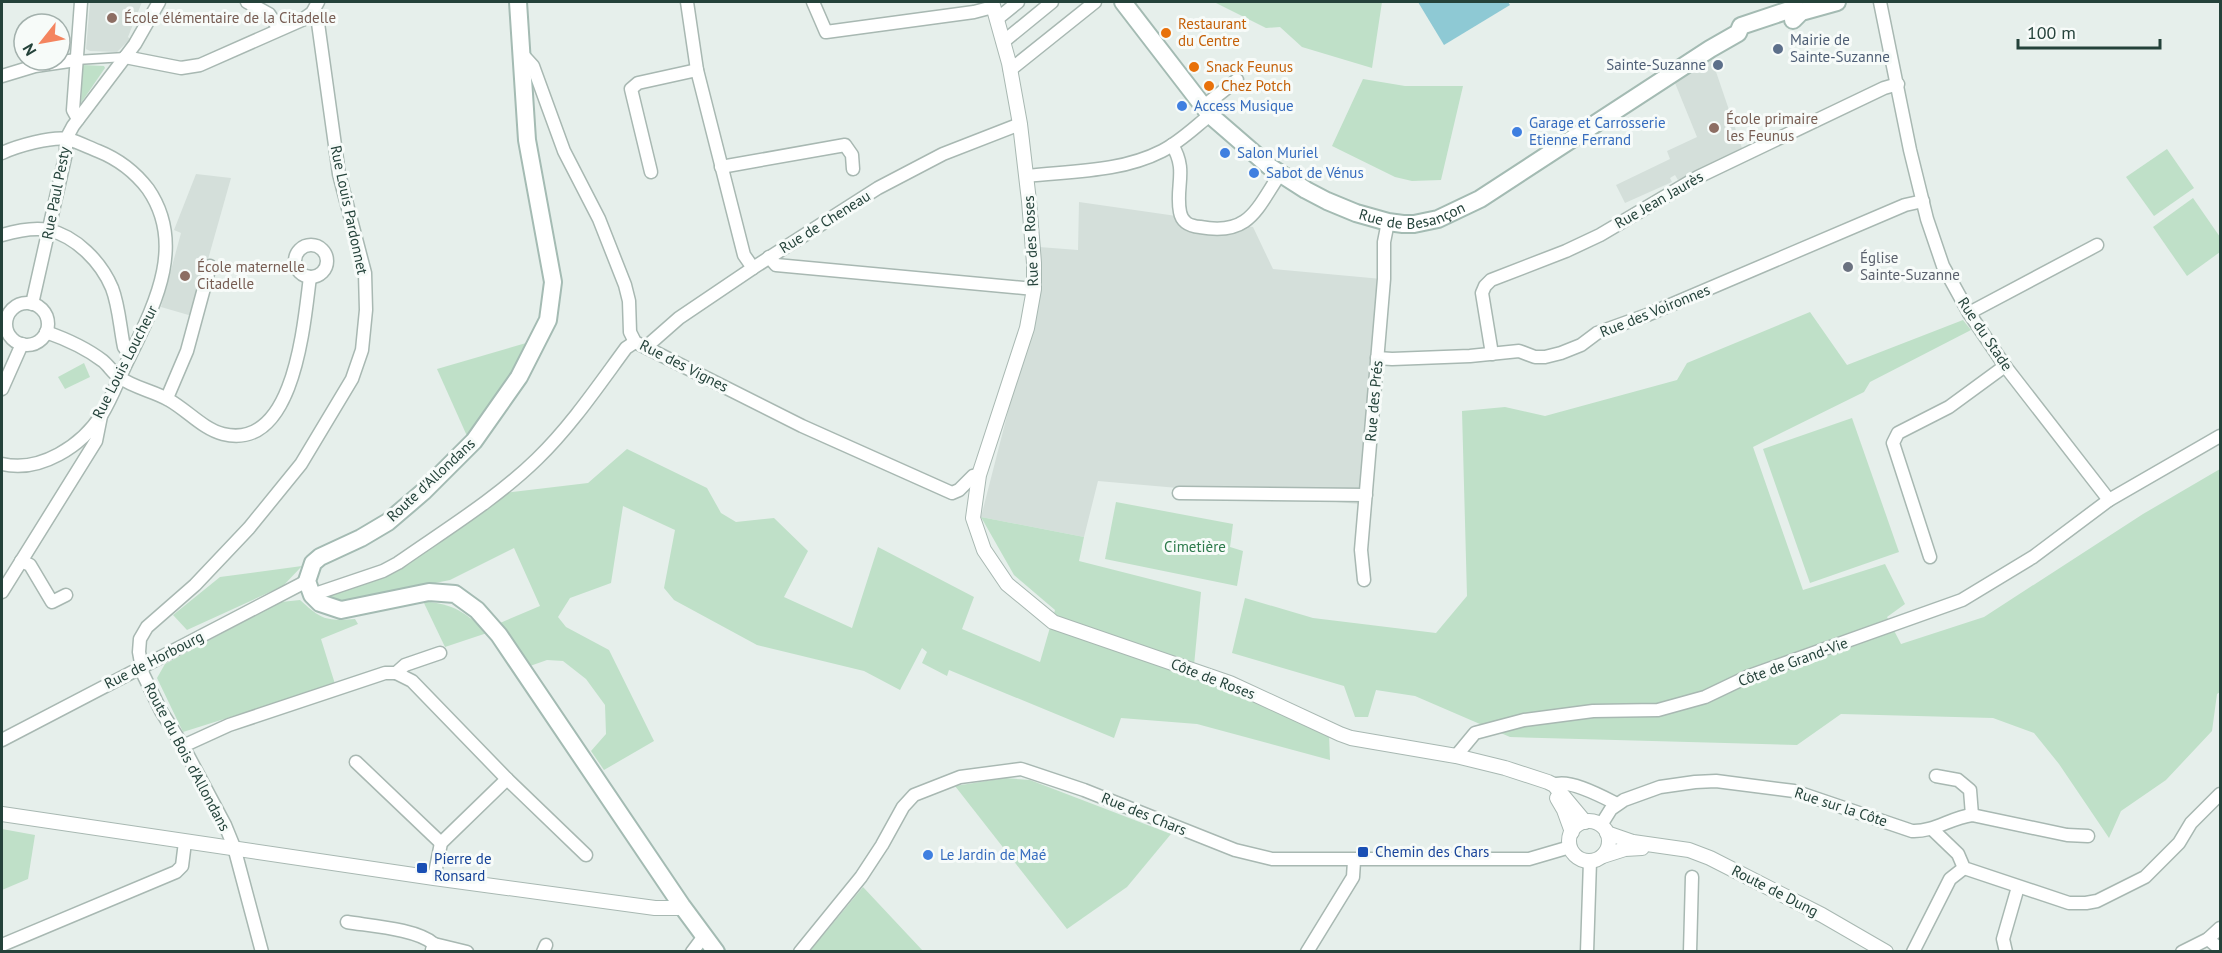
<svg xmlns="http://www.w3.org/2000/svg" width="2222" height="953" font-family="'PT Sans',sans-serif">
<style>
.built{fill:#d4dfda}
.green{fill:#bfe0c8}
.water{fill:#8ec9d4}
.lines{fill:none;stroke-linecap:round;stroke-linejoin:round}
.pedestrian-casing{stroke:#a8b8b2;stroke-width:11}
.minor-casing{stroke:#a8b8b2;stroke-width:15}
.tertiary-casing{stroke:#a8b8b2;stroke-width:16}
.secondary-casing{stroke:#a4bbb3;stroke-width:20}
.pedestrian{stroke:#fff;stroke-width:8}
.minor{stroke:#fff;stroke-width:12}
.tertiary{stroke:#fff;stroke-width:14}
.secondary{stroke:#fff;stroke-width:16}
.education-dot{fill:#8d6e63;stroke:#f7fbf9;stroke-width:2}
.food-dot{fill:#e8710a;stroke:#f7fbf9;stroke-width:2}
.service-dot{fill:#5c6f8a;stroke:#f7fbf9;stroke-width:2}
.shop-dot{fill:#3f7fe0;stroke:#f7fbf9;stroke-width:2}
.worship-dot{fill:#6b7280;stroke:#f7fbf9;stroke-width:2}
.transit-dot{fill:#1a4fb4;stroke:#f7fbf9;stroke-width:2}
.labels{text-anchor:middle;stroke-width:6;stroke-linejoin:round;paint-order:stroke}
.education-label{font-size:15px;fill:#785e54;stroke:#f7fbf9;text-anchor:start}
.food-label{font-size:15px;fill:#c56008;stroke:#f7fbf9;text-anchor:start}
.service-label{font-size:15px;fill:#4e5e75;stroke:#f7fbf9;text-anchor:start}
.shop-label{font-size:15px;fill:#366cbe;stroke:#f7fbf9;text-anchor:start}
.street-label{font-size:15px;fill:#24423a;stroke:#f7fbf9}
.worship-label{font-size:15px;fill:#5b616d;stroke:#f7fbf9;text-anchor:start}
.park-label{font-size:15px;fill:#2d7a4b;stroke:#f7fbf9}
.transit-label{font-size:15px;fill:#164399;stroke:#f7fbf9;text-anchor:start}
</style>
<rect width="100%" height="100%" fill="#e6efeb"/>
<g class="built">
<polygon points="90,2 142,2 128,37 130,39 117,52 90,51 86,49"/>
<polygon points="1712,60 1743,151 1678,180 1675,175 1670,178 1672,182 1625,203 1616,185 1670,159 1667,151 1697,137 1675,83"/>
<polygon points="196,174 231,178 192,316 161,307 181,233 174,230"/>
<polygon points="1079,202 1253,227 1273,269 1382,279 1359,504 1098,481 1084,537 981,517 1040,287 1039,247 1078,250"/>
</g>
<g class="green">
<polygon points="1214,2 1382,2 1372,68 1302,47 1280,27 1266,28"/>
<polygon points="83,65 104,66 105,68 81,103"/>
<polygon points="1363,79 1405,86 1463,86 1441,180 1412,181 1395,177 1332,146"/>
<polygon points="2167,149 2194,188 2154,216 2126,177"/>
<polygon points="2193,198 2220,237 2220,252 2187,276 2153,227"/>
<polygon points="1810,312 1847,365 1963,320 1971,330 1870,382 1864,392 1753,447 1803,590 1885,564 1905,604 1887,617 1901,644 1984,617 2143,514 2220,469 2220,692 2217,694 2212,731 2166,780 2121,811 2109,838 2059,764 2034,733 1993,718 1841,714 1797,745 1510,737 1415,696 1376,690 1368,717 1355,717 1344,686 1232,653 1245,598 1313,618 1436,633 1467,596 1462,411 1505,407 1545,416 1677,380 1687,363"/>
<polygon points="533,341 508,384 467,436 437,369"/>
<polygon points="84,363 90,377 65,389 58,377"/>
<polygon points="1852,418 1899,552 1810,583 1763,449"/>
<polygon points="627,449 707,488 721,513 736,522 774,518 808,551 784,597 852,628 878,547 974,597 962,629 1040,662 1055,610 1014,575 981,517 1084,537 1079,561 1201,592 1193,676 1329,734 1330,760 1197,724 1121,718 1114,738 949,670 947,676 922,663 927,652 922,648 900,690 864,671 757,645 674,600 664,588 675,530 623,506 611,583 570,598 558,617 566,627 609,650 654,741 604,770 591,751 606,734 605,705 586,679 563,661 547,660 530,666 500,623 540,606 514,548 450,580 341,602 322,596 398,571 504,493 588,483"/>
<polygon points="1116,502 1233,524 1230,547 1243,551 1237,586 1105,559"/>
<polygon points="302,566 283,586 187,630 173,615 220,577"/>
<path d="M300,600C322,620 326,621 355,619L358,624L321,639L335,684L183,732L157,678L165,664L281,602Z"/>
<path d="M423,601C455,605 464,611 487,633L445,647Z"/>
<polygon points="1005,778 1030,780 1171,834 1127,887 1067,929 955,786"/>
<polygon points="2,829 35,835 28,879 2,890"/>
<polygon points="863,887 923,951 810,951"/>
</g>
<polygon class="water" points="1418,2 1508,2 1510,5 1444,45"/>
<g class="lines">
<g class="pedestrian-casing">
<polyline id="pedestrian" points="76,60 125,57"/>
</g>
<g class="minor-casing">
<g id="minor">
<polyline points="247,2 269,14 279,29"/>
<polyline points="687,2 697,70 744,255 753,268"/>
<polyline points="813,2 826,32 974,12 993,7"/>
<polyline points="1880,2 1910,150 1927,219 1943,266 1969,313 2005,366 2109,500"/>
<polyline points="997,19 1018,2"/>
<polyline points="1003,42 1052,2"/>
<polyline points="523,55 533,66 564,151 599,219 625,285 629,301 630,332 635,342 802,426 952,493 959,490 973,476 979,475"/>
<polyline points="125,57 181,68 200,65 302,20 312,13 318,2"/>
<polyline points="1010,70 1095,2"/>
<polyline points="2,76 35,66 76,60"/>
<polyline points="1204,106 1237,80"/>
<polyline points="78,119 73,110 81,2"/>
<path d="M1172,145C1188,170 1175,187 1180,212C1182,223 1190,226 1200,227C1249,236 1256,210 1280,174"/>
<path d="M2,153C17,146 52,136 68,139C78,142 88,147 98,151C118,159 135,172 148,189C186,244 155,304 130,356C120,375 113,396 102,414C82,446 40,473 2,464"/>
<polyline points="721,167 845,145 852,155 853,169"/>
<polyline points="651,172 631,89 638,83 697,70"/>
<path d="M1027,176C1072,171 1121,172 1162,151C1180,142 1195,127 1210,115"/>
<path d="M2,235C16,231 33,227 48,230C76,236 101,262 112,288C119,306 120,328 124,347L130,355"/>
<circle cx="311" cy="261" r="16"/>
<polyline points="769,257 776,265 1034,289"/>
<circle cx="27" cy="324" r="21"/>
<polyline points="32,304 66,153 66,139 73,126 135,44 159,2"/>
<polyline points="1969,313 2097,245"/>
<path d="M46,332C66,339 86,348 103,361C109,366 113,373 119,377C134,388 154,391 169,400C187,410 203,429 223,434C295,452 304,322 310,277"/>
<polyline points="646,347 679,318 753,268 878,188 943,154 1020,124"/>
<polyline points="1492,354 1482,293 1485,286 1491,280 1566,251 1600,235 1698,177 1884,88 1898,84"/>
<polyline points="1377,358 1392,359 1470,356 1519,351 1535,357 1545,357 1561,353 1581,345 1597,333 1647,315 1905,205 1923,201"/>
<polyline points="2,389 22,344"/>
<polyline points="167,398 187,351 210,266"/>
<polyline points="1179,493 1366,495"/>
<polyline points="1930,557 1893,443 1898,433 1949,407 2005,366"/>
<polyline points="21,561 30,565 52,602 66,595"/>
<polyline points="1364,580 1361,550 1384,279 1384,242 1388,222"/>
<polyline points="2,592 96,441 101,416"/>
<path d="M312,595L383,571L398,563C445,530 496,499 537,459C571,426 598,386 626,348L635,342"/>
<polyline points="396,673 412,681 507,779 586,855"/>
<polyline points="2,740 307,581"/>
<polyline points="183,746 229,725 385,673 396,673 405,665 440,653"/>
<polyline points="1456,756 1475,733 1524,720 1593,711 1658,710 1705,697 1749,676 1962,600 2033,557 2109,500 2220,436"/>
<polyline points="356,762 441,843"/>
<polyline points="1936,776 1958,780 1970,790 1972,815"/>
<path d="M1554,785C1568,778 1603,797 1617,804"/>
<path d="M1601,825L1611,809L1624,800L1660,787L1695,782L1716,781L1794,791L1912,831C1934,832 1950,818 1972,815L2067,835L2088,836"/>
<polyline points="1933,830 1958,854 1964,868 2069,903 2086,903 2097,901 2145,877 2179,843 2191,823 2220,794"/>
<polyline points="434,878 441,843 507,779"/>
<path d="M347,922C371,926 417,929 434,944"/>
<polyline points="2208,939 2220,949"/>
<polyline points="2,945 176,872 182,866 185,842"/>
<polyline points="432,950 434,944 467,952"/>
<polyline points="262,952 234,847 225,825 183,746 161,711 143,674 139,652 140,639 147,627 195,585 249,528 301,464 352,379 362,350 366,310 365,273 339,174 318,23 312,13"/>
<polyline points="543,952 546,945"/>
<polyline points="692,952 704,936"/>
<polyline points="800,952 861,877 882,845 903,807 914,795 960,777 1021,769 1084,790 1235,850 1272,859 1529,859 1570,847"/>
<polyline points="1307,952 1353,877 1354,861"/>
<polyline points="1587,952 1590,861"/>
<polyline points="1690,952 1692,877"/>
<polyline points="1913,952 1950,879 1964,868"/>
<polyline points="2006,952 2003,939 2018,887"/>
<polyline points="2182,952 2208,939 2220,928"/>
</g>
</g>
<g class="tertiary-casing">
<g id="tertiary">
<polyline points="992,2 1009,63 1020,124 1029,201 1034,263 1034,289 1027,328 979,475 973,518 984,550 1007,584 1053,622 1230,683 1340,734 1351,738 1456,756 1505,768 1548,782 1554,785 1585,822"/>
<polyline points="1557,798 1564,810 1572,832"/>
<polyline points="2,814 434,878 655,908 677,908 682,906"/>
<circle cx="1589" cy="841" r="20"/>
<polyline points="1607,833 1633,842 1689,850 1710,858 1822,915 1886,952"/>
<polyline points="1603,856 1625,849 1642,848"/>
</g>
</g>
<g class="secondary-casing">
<g id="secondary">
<polyline points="518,2 527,140 553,282 548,320 519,377 474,441 423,492 388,522 361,538 320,557 313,563 307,581 312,595 320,603 341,610 429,592 455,594 477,610 499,635 682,906 716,952"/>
<path id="s1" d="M1123,2L1210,115L1270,167L1306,190L1327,201L1356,213L1388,222L1403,224H1414L1438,219L1480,199L1710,49L1738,33L1741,26L1795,8L1801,12"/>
<polyline points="1793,20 1801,12 1837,2"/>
</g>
</g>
<use href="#pedestrian" class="pedestrian"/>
<use href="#minor" class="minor"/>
<use href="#tertiary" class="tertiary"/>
<use href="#secondary" class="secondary"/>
</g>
<g class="education-dot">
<circle cx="112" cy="18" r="6"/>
<circle cx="1714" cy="128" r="6"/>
<circle cx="185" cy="276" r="6"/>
</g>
<g class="food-dot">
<circle cx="1166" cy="33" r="6"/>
<circle cx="1194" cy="67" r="6"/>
<circle cx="1209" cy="86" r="6"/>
</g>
<g class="service-dot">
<circle cx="1778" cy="49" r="6"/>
<circle cx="1718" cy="65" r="6"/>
</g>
<g class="shop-dot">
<circle cx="1182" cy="106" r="6"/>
<circle cx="1517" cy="132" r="6"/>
<circle cx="1225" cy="153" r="6"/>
<circle cx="1254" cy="173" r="6"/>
<circle cx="928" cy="855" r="6"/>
</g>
<circle class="worship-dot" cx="1848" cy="267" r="6"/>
<g class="transit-dot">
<rect x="1357" y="846" width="12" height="12" rx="3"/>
<rect x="416" y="862" width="12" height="12" rx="3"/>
</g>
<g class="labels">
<g class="education-label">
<text x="124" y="23">École élémentaire de la Citadelle</text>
<text x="1726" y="124">École primaire<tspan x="1726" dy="17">les Feunus</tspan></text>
<text x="197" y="272">École maternelle<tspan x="197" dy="17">Citadelle</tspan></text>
</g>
<g class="food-label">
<text x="1178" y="29">Restaurant<tspan x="1178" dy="17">du Centre</tspan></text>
<text x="1206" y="72">Snack Feunus</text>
<text x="1221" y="91">Chez Potch</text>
</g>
<g class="service-label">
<text x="1790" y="45">Mairie de<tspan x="1790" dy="17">Sainte-Suzanne</tspan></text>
<text x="1706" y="70" text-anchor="end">Sainte-Suzanne</text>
</g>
<g class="shop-label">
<text x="1194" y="111">Access Musique</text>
<text x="1529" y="128">Garage et Carrosserie<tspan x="1529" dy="17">Etienne Ferrand</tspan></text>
<text x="1237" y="158">Salon Muriel</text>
<text x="1266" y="178">Sabot de Vénus</text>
<text x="940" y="860">Le Jardin de Maé</text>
</g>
<g class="street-label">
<text transform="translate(56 193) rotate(-79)" y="5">Rue Paul Pesty</text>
<text transform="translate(1659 200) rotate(-30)" y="5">Rue Jean Jaurès</text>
<text dy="5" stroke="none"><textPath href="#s1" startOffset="378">Rue de Besançon</textPath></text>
<text transform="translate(349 210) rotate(78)" y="5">Rue Louis Pardonnet</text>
<text transform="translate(825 222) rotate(-32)" y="5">Rue de Cheneau</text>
<text transform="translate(1031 241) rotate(-93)" y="5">Rue des Roses</text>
<text transform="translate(1655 311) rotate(-22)" y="5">Rue des Voironnes</text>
<text transform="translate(1985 334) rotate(56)" y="5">Rue du Stade</text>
<text transform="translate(125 362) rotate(-63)" y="5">Rue Louis Loucheur</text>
<text transform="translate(684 366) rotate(27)" y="5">Rue des Vignes</text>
<text transform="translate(1374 401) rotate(-85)" y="5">Rue des Prés</text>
<text transform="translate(431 480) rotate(-43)" y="5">Route d'Allondans</text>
<text transform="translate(154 660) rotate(-27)" y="5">Rue de Horbourg</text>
<text transform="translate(1793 662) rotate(-20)" y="5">Côte de Grand-Vie</text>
<text transform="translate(1213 679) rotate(21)" y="5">Côte de Roses</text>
<text transform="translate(187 757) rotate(62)" y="5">Route du Bois d'Allondans</text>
<text transform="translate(1841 807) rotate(18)" y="5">Rue sur la Côte</text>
<text transform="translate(1144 814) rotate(22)" y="5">Rue des Chars</text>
<text transform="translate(1775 891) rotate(27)" y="5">Route de Dung</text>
</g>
<g class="worship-label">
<text x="1860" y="263">Église<tspan x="1860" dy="17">Sainte-Suzanne</tspan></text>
</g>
<g class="park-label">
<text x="1195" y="552">Cimetière</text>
</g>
<g class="transit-label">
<text x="1375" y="857">Chemin des Chars</text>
<text x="434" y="864">Pierre de<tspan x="434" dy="17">Ronsard</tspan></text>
</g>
</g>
<rect width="2222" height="953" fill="none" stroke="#24423a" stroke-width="6"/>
<g transform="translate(42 42) rotate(239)"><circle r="28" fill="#f7fbf9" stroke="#a3b1ad" stroke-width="1.5"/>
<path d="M0-4.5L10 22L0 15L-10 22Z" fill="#f4845f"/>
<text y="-9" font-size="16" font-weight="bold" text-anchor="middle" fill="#24423a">N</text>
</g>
<path d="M2018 39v9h142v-9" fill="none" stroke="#24423a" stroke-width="3"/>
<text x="2027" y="39" font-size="18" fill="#24423a" stroke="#f7fbf9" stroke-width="4.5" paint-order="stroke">100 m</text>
</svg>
